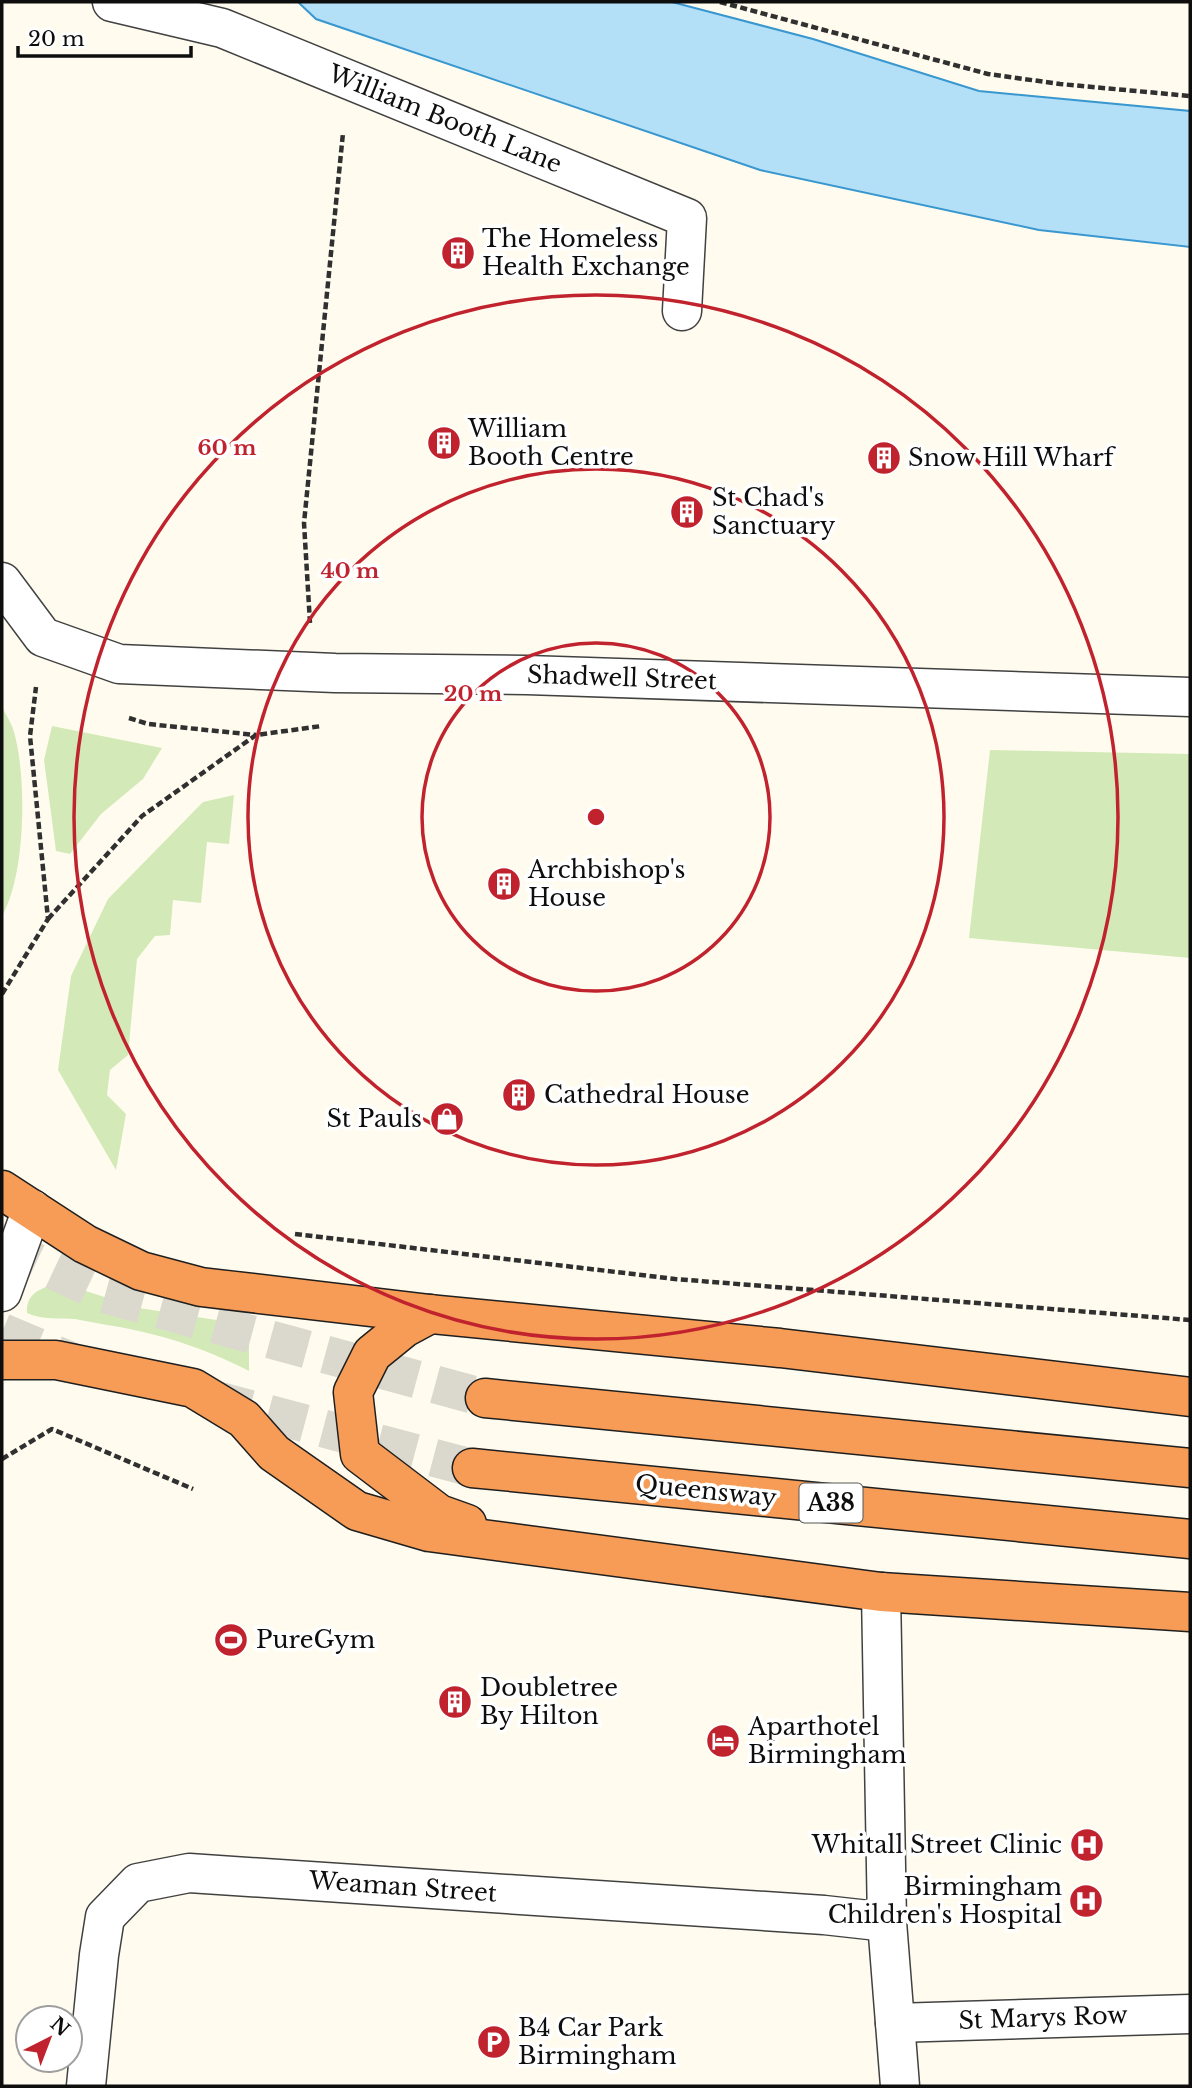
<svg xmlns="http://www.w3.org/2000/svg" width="1192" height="2088" font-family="'Libre Baskerville',serif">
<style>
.green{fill:#d3eab8}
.water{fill:#b3dff7;stroke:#3997d0;stroke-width:2}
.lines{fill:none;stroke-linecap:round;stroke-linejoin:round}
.highway-tunnel{stroke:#dbd8cd;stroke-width:38;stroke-dasharray:38 19;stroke-linecap:butt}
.minor-casing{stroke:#414141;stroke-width:41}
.highway-casing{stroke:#1f1f1f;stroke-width:41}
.path{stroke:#303030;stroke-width:4.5;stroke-dasharray:7 3.5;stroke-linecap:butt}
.minor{stroke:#fff;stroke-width:38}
.highway{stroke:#f79c56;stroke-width:38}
.ring{fill:none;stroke:#c1232e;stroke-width:3.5}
.labels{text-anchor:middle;stroke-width:7;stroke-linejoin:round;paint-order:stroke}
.shield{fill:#fff;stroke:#565656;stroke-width:2}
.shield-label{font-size:23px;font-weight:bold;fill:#0e0e0e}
.street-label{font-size:24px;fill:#0e0e0e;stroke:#fff}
.poi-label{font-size:24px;fill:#0e0e0e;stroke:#fff;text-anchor:start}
.centre{fill:#c1232e;stroke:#fff;stroke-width:3.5}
.ring-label{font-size:21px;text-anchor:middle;font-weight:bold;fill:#c1232e;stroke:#fff;stroke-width:7;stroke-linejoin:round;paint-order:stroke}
</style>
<rect width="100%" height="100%" fill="#fffcef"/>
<g class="green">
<path d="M2,707C6,715 12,724 14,732C27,777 26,875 2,916Z"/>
<polygon points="52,726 162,748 143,779 101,814 70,854 56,851 44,760"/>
<polygon points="990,750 1190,754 1190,958 969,938"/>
<polygon points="234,795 229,844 207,842 201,903 173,900 170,935 155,936 137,959 128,1055 110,1070 107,1095 126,1114 116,1170 58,1070 71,976 108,899 203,802"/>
<path d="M53,1285L70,1286L139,1308L249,1325V1371C202,1347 158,1333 107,1325C96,1323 85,1321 75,1319C59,1318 42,1320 27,1313C26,1295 38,1289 53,1285Z"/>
</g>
<polygon class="water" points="298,2 672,2 813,39 979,91 1190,111 1190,247 1039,230 760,170 316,19"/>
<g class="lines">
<g class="highway-tunnel">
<polyline points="2,1246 104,1294 485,1398"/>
<polyline points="2,1332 71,1361"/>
<polyline points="213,1399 472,1468"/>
</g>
<g class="minor-casing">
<g id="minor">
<polyline points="112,2 222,28 687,218 682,311"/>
<polyline points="2,582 43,637 119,664 335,673 527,675 1190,697"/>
<polyline points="2,1292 32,1209"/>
<polyline points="881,1592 887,1922 900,2086"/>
<polyline points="895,2023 1190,2014"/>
<polyline points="86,2086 99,1955 105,1917 138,1883 189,1873 824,1915 887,1922"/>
</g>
</g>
<g class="highway-casing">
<g id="highway">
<polyline points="2,1190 85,1244 141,1271 201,1287 430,1314 780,1348 1190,1397"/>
<polyline points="430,1314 404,1328 372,1354 353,1392 360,1454 439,1514 467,1524"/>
<polyline points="2,1360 56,1360 193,1388 244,1419 274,1453 357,1511 429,1532 881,1592 1190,1612"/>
<polyline points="485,1398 1190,1468"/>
<polyline points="472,1468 1190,1539"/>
</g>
</g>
<g class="path">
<polyline points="720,2 988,74 1060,84 1190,96"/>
<polyline points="310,623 304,523 343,133"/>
<polyline points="129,718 148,724 256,735"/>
<polyline points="48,919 142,816 256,735 322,726"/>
<polyline points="2,994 48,919 30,736 36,687"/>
<polyline points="295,1234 675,1279 1190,1320"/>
<polyline points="2,1459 52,1429 193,1489"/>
</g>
<use href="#minor" class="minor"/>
<use href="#highway" class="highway"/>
</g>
<g class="ring">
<circle cx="596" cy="817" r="174"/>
<circle cx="596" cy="817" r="348"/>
<circle cx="596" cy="817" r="522"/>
</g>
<defs>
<g id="building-disc" transform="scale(1.75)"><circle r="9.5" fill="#c1232e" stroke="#fff"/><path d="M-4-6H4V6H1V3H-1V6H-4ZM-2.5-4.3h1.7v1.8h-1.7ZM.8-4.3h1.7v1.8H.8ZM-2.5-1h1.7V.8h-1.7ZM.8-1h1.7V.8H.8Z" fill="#fff"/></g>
<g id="shop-disc" transform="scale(1.75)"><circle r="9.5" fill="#c1232e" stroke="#fff"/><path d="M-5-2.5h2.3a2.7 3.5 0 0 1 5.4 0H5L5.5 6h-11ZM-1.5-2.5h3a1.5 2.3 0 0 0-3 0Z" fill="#fff"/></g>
<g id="stadium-disc" transform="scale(1.75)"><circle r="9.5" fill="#c1232e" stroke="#fff"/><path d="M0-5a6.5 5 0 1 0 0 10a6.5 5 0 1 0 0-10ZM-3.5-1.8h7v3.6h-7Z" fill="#fff"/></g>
<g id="hotel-disc" transform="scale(1.75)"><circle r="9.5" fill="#c1232e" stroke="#fff"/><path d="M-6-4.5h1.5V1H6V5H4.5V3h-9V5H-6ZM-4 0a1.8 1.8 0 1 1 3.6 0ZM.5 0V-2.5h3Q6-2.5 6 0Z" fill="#fff"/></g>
<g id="hospital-disc" transform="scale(1.75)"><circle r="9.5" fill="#c1232e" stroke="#fff"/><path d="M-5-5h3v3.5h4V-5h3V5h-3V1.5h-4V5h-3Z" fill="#fff"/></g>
<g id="parking-disc" transform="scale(1.75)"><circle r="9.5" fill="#c1232e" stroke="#fff"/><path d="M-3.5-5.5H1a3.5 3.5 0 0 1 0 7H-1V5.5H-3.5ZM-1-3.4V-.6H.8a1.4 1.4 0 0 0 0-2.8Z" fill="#fff"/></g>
</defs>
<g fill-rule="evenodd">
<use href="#building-disc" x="458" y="253"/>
<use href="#building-disc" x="444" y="443"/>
<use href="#building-disc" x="884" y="458"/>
<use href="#building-disc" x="687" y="512"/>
<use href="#building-disc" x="504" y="884"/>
<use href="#building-disc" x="519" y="1095"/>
<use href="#shop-disc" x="447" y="1119"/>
<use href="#stadium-disc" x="231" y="1640"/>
<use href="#building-disc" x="455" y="1702"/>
<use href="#hotel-disc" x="723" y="1741"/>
<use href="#hospital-disc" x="1087" y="1845"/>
<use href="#hospital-disc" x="1086" y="1901"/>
<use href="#parking-disc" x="494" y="2042"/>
</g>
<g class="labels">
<rect class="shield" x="799.5" y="1483.5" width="63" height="39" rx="5"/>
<g class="shield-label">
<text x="831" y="1511">A38</text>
</g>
<g class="street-label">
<text transform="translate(445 119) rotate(22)" y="8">William Booth Lane</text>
<text transform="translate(622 678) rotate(2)" y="8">Shadwell Street</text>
<text transform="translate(706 1491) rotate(6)" y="8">Queensway</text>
<text transform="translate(403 1887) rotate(4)" y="8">Weaman Street</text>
<text transform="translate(1043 2018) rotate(-2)" y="8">St Marys Row</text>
</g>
<g class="poi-label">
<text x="482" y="247">The Homeless<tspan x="482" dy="28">Health Exchange</tspan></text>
<text x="468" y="437">William<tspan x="468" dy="28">Booth Centre</tspan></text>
<text x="908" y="466">Snow Hill Wharf</text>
<text x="712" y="506">St Chad's<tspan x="712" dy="28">Sanctuary</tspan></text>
<text x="528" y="878">Archbishop's<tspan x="528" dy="28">House</tspan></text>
<text x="544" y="1103">Cathedral House</text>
<text x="422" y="1127" text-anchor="end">St Pauls</text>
<text x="256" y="1648">PureGym</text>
<text x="480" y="1696">Doubletree<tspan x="480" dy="28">By Hilton</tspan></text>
<text x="748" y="1735">Aparthotel<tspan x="748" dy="28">Birmingham</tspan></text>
<text x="1062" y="1853" text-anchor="end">Whitall Street Clinic</text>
<text x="1062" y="1895" text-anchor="end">Birmingham<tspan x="1062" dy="28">Children's Hospital</tspan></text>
<text x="518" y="2036">B4 Car Park<tspan x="518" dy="28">Birmingham</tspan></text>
</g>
</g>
<circle cx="596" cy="817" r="10" class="centre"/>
<g class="ring-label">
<text x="227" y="455">60 m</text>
<text x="350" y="578">40 m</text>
<text x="473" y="701">20 m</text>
</g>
<rect width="1192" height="2088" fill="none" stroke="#0e0e0e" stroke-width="7"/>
<g transform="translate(49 2039) rotate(42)"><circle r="33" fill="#ffffff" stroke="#9f9f9f" stroke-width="2"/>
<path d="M0-5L12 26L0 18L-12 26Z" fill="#c1232e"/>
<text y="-10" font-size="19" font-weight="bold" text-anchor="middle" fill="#0e0e0e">N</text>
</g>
<path d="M18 46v10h173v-10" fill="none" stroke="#0e0e0e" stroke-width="3.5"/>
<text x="28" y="46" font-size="21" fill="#0e0e0e" stroke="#ffffff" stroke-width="5" paint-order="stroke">20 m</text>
</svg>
